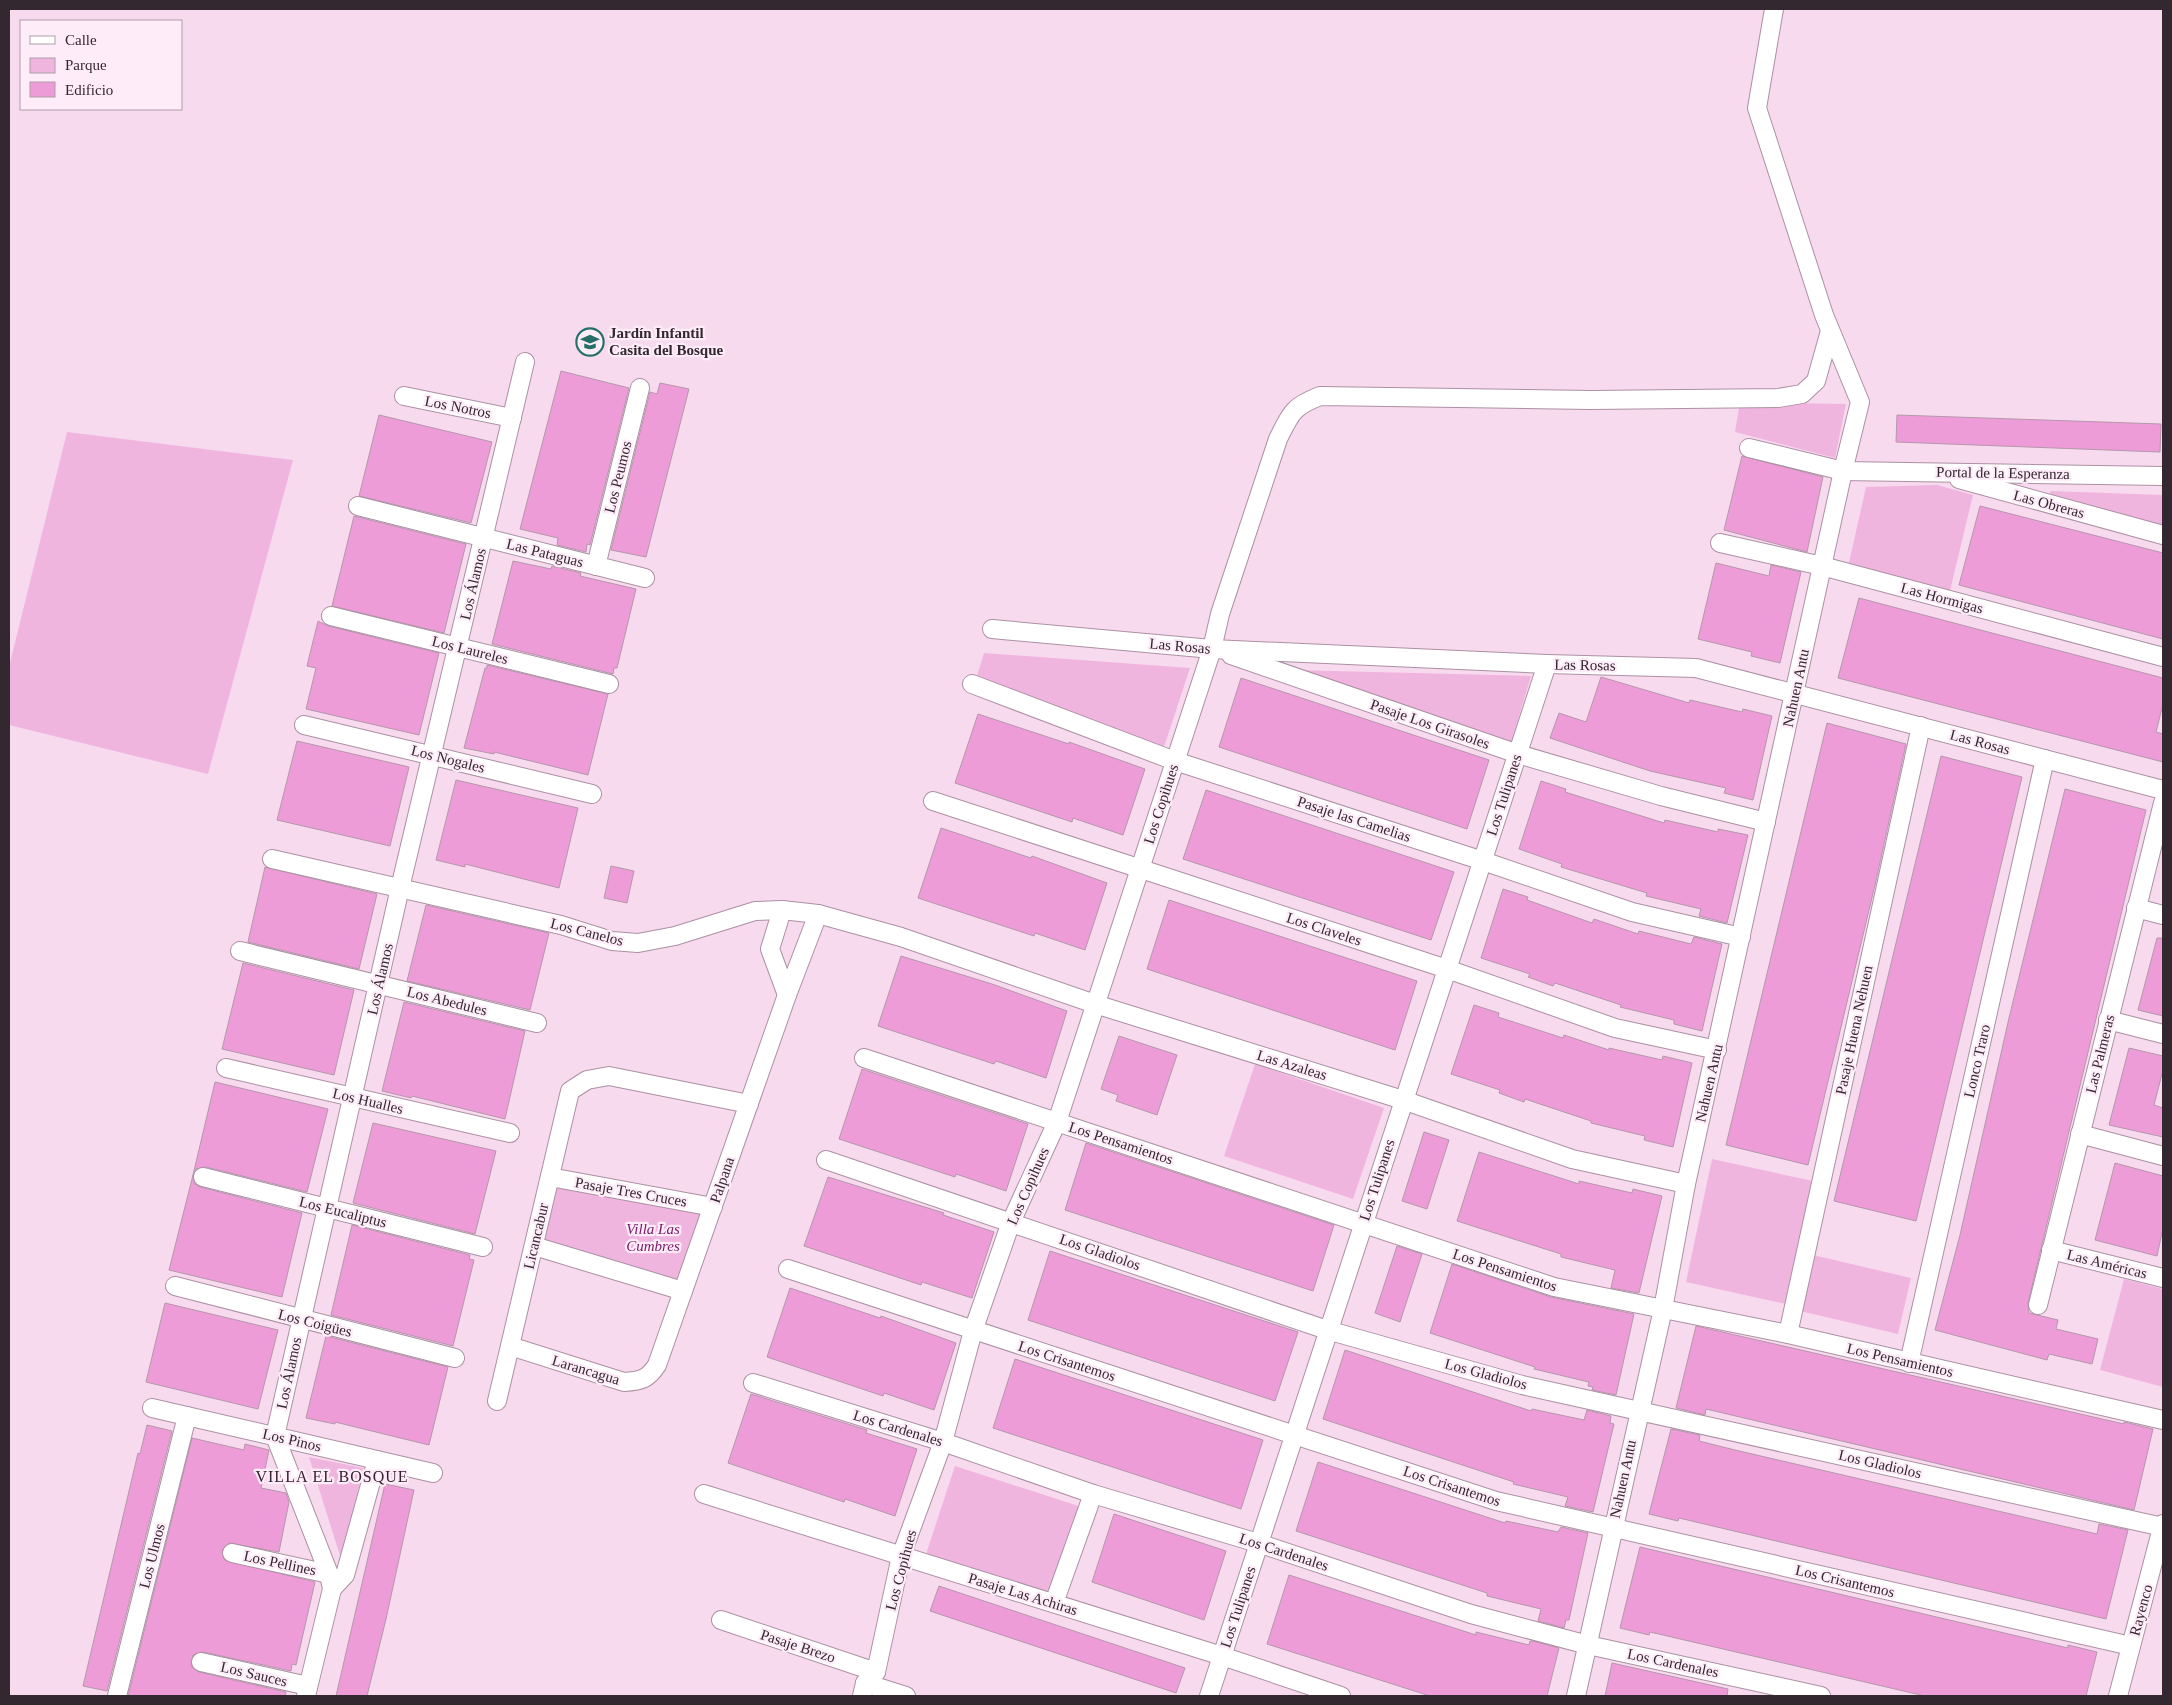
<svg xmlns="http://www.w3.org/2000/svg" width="2172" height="1705" font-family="'Times New Roman',serif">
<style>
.green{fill:#f0b5df}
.building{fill:#ee9cd8;stroke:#b497ab}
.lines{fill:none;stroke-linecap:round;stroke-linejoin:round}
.minor-casing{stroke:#ac90a3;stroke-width:20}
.minor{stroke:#fff;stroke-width:18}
.labels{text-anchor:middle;stroke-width:4.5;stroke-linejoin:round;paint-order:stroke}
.poi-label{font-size:15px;font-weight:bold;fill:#332830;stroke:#feecf8;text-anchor:start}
.street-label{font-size:15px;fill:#332830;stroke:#feecf8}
.park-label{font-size:15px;font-style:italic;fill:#771865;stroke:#feecf8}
.neighbourhood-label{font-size:16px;letter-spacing:1px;fill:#372131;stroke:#feecf8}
</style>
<rect width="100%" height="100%" fill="#f8daef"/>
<g class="green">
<polygon points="1740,402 1846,404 1835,458 1735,432"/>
<polygon points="67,432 293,460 208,774 9,725 9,667"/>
<polygon points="1937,485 1973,495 1949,595 1848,567 1866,487"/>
<polygon points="2051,491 2163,495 2163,528 2048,497"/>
<polygon points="984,653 1190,668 1164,747 976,679"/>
<polygon points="1293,670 1531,676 1511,743"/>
<polygon points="1255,1064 1384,1108 1353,1199 1224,1156"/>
<polygon points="1712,1159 1813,1181 1786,1304 1686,1282"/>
<polygon points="556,1186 703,1212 678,1281 542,1241"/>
<polygon points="1813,1255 1911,1278 1898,1334 1800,1311"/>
<polygon points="2124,1279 2163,1289 2163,1387 2100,1370"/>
<polygon points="309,1457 363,1468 342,1562"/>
<polygon points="955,1466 1091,1510 1055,1609 928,1560 927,1551"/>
</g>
<g class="building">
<polygon points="561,371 629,388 590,545 587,544 586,552 557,545 558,538 520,529"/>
<polygon points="660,383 689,389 646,557 611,550 650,392 657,394"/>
<polygon points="379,415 492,442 471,523 359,496"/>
<polygon points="1897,415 2161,424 2160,452 1896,442"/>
<polygon points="1742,456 1823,477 1807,552 1724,530"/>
<polygon points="1980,506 2163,553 2163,639 1959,585"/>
<polygon points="354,516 466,544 444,633 332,606"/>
<polygon points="513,561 551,569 552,566 581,573 580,576 636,589 617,668 614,668 613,674 492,644"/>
<polygon points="1716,563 1769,576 1771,565 1801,572 1780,663 1751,656 1752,652 1698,639"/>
<polygon points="1859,598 2163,678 2163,704 2156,732 2163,734 2163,762 1838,678"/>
<polygon points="318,621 328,626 439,653 419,735 306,709 316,668 307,666"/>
<polygon points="487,665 608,694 588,775 494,752 494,754 464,748 485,668 487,668"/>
<polygon points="1601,677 1689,703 1690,700 1742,712 1743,709 1772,716 1753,800 1724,793 1726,788 1650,771 1550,738 1559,713 1586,722"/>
<polygon points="1241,678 1489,760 1467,829 1219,747"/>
<polygon points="978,714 1069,744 1069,742 1145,769 1123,835 1073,818 1072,822 955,783"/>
<polygon points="1827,723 1906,744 1875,885 1808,1165 1726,1145"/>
<polygon points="297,741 409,767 390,846 277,820"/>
<polygon points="1941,756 2022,777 1916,1221 1834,1201"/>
<polygon points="456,780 578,808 559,888 465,864 465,867 436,860"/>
<polygon points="1541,781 1566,789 1565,792 1664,823 1665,820 1718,832 1718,829 1748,835 1727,923 1699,916 1701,909 1646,896 1647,893 1561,867 1562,864 1519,849"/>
<polygon points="2065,789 2146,810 2028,1303 2029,1313 2058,1320 2056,1329 2098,1339 2092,1364 2049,1354 2047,1360 1935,1330 1960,1235 2009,1018"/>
<polygon points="1206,790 1454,872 1431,940 1183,859"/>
<polygon points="941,828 1031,858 1032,856 1107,883 1085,950 1035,933 1034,936 918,898"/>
<polygon points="611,866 634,871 627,903 604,898"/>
<polygon points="265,867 377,894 359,969 248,942"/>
<polygon points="1503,889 1528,897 1527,900 1592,923 1594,919 1638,934 1639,931 1691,944 1694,937 1722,944 1702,1031 1674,1024 1674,1020 1620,1007 1621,1005 1555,983 1553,986 1528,977 1530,974 1481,958"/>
<polygon points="1169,900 1417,981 1395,1050 1147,969"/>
<polygon points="426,905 549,933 530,1010 407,981"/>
<polygon points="2157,938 2163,938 2163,1016 2138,1010"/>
<polygon points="901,956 992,984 1067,1011 1046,1078 996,1061 994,1064 878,1026"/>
<polygon points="243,963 354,990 334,1075 222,1049"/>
<polygon points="404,1002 525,1031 505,1119 412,1096 411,1098 382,1091"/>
<polygon points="1474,1005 1499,1013 1498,1017 1563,1038 1564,1035 1609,1050 1609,1048 1662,1060 1663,1056 1692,1063 1673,1147 1644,1140 1645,1136 1591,1123 1591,1121 1525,1099 1524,1102 1499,1093 1500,1090 1451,1074"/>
<polygon points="1119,1036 1177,1055 1157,1115 1116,1101 1118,1095 1101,1089"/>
<polygon points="2129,1048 2163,1056 2163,1070 2154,1105 2163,1108 2163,1137 2109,1125"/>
<polygon points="862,1069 1028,1124 1006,1191 956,1174 955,1177 839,1139"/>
<polygon points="215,1082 328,1109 307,1192 206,1167 196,1169 193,1175"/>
<polygon points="373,1123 496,1151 475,1234 353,1203"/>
<polygon points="1424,1132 1449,1140 1427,1209 1402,1201"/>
<polygon points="1086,1143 1334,1225 1313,1291 1065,1210"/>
<polygon points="1479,1152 1579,1184 1579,1181 1632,1193 1633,1189 1662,1196 1639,1293 1611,1288 1615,1270 1561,1257 1561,1254 1457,1221"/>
<polygon points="2115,1163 2163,1176 2163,1228 2157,1256 2095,1240"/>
<polygon points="193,1175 195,1184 200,1187 302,1213 282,1297 169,1270"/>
<polygon points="828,1177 944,1213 943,1215 994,1232 972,1298 922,1282 921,1285 804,1246"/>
<polygon points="352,1225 470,1255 469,1259 474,1260 453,1346 331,1315"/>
<polygon points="1397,1246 1422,1254 1400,1322 1375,1313"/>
<polygon points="1050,1251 1298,1332 1275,1401 1028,1320"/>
<polygon points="1452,1264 1551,1297 1634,1314 1616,1395 1592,1390 1593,1387 1588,1386 1589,1382 1534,1369 1535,1367 1430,1333"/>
<polygon points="790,1288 880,1318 881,1316 956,1343 934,1410 884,1393 883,1396 767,1357"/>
<polygon points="165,1303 278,1330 258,1409 146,1382"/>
<polygon points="1696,1326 2124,1424 2124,1422 2153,1429 2134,1510 1706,1409 1705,1415 1676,1408"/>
<polygon points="326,1336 448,1367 429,1445 335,1422 335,1424 306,1418"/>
<polygon points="1345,1350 1531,1411 1532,1409 1584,1420 1587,1410 1611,1416 1610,1423 1614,1424 1593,1512 1565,1506 1568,1497 1513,1484 1514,1482 1323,1419"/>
<polygon points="1015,1359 1263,1440 1241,1509 993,1428"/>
<polygon points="751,1394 867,1430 866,1433 917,1449 895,1516 845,1499 844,1502 728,1463"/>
<polygon points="147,1425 172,1431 107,1691 83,1686 138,1453 140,1454"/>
<polygon points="1671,1429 1700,1435 1699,1441 1735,1450 2097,1534 2099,1524 2128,1530 2106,1619 1679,1518 1678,1521 1649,1514"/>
<polygon points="192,1438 244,1450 245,1444 269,1450 261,1488 286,1493 289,1502 279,1552 229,1543 222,1550 225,1560 315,1582 296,1665 292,1664 291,1671 203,1652 193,1655 191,1666 199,1672 286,1692 285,1696 128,1696"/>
<polygon points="1318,1462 1505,1523 1506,1521 1558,1532 1561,1527 1588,1533 1569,1620 1566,1620 1564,1628 1538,1621 1541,1609 1487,1596 1487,1593 1296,1531"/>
<polygon points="385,1484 414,1490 386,1619 367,1696 336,1696"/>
<polygon points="1114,1514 1226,1551 1204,1620 1092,1582"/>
<polygon points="1640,1547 2068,1648 2068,1645 2097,1652 2086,1696 1925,1696 1650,1632 1649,1635 1620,1628"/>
<polygon points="1289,1575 1476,1635 1476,1632 1529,1645 1530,1641 1533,1641 1559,1648 1547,1696 1430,1696 1267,1644"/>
<polygon points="939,1586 1185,1668 1176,1693 930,1611"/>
<polygon points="1612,1663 1728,1689 1727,1696 1605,1696"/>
</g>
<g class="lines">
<g class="minor-casing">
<g id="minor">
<polyline points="404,396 512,418"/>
<polyline points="1749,448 1843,471 2163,476"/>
<polyline points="1959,479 2163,535"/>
<polyline points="358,506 645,578"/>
<polyline points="1720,543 1822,566 2163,657"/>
<polyline points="596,566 640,388"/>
<polyline points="331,616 609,684"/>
<polyline points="992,629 1212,649 1547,664 1696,668 2163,790"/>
<polyline points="1231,655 1518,754 1661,796 1766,822"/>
<polyline points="972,684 1175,761 1483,861 1632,912 1741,937"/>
<polyline points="304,725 592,794"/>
<polyline points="933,801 1447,969 1615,1028 1717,1050"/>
<polyline points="272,859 561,925 612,941 638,943 675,936 755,911 782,910 818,914 901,937 1095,1004 1403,1100 1572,1159 1686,1184"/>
<polyline points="2136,908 2163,915"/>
<polyline points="782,910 770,949 787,995"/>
<polyline points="240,951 537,1023"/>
<polyline points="2108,1020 2163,1034"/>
<polyline points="864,1058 1554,1287 1788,1334 2163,1420"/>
<polyline points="226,1068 510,1133"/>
<polyline points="2080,1134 2163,1156"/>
<polyline points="826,1160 1327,1330 1522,1385 2163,1527"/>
<polyline points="203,1177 483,1247"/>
<polyline points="550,1177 713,1207"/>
<polyline points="534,1246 683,1291"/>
<polyline points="2051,1250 2163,1278"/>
<polyline points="788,1269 1496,1501 2131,1646"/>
<polyline points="175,1286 455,1358"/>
<polyline points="2038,1305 2163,803"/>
<polyline points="1788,1334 1921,726"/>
<path d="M510,1346L624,1382C641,1381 648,1379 657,1365L787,995L818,914"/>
<polyline points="1909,1363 2045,759"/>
<polyline points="753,1383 943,1442 1093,1494 1258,1543 1471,1614 1588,1645 1821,1696"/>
<polyline points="497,1401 570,1091 587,1080 609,1076 749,1104"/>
<polyline points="152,1408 433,1473"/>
<polyline points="704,1494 1222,1656 1341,1696"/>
<polyline points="232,1553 329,1574"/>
<polyline points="332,1589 345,1575 377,1460"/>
<polyline points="1054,1603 1093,1494"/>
<polyline points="721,1620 876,1672"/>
<polyline points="201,1662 308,1686"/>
<polyline points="865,1683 906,1696"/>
<polyline points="117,1696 187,1416"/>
<polyline points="306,1696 332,1589 329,1574 275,1436 400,888 525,362"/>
<path d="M862,1696L865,1683L876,1672L901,1556L943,1442L973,1331L1011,1222L1057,1122L1212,649L1220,614L1278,439C1291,413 1292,407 1320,396L1591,400L1778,398L1802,394L1816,381L1830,331"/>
<polyline points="1209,1696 1547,664"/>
<polyline points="1576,1696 1663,1309 1686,1184 1843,471 1860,402 1824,315 1757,108 1774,9"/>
<polyline points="2118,1696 2163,1524"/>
</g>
</g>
<use href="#minor" class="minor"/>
</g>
<defs>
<g id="school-ring" transform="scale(1.4375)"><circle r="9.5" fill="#feecf8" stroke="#266f69" stroke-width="1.5"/><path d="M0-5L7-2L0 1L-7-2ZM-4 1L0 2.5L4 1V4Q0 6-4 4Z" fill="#266f69"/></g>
</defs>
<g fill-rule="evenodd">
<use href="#school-ring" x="590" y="342"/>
</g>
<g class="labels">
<g class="poi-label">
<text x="609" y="338">Jardín Infantil<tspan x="609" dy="17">Casita del Bosque</tspan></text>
</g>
<g class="street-label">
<text transform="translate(458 407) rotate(11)" y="5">Los Notros</text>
<text transform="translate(2003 473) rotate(1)" y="5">Portal de la Esperanza</text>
<text transform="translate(618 477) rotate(-76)" y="5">Los Peumos</text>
<text transform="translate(2049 504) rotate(15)" y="5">Las Obreras</text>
<text transform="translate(545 553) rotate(14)" y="5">Las Pataguas</text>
<text transform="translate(473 584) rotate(-77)" y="5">Los Álamos</text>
<text transform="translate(1942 598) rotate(15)" y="5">Las Hormigas</text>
<text transform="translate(1180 646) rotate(5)" y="5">Las Rosas</text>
<text transform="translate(470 650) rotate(14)" y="5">Los Laureles</text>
<text transform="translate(1585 665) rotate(1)" y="5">Las Rosas</text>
<text transform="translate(1796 688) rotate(-78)" y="5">Nahuen Antu</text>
<text transform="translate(1430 724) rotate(19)" y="5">Pasaje Los Girasoles</text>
<text transform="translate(1980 742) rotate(15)" y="5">Las Rosas</text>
<text transform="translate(448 759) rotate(14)" y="5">Los Nogales</text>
<text transform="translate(1504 795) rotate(-72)" y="5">Los Tulipanes</text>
<text transform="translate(1161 804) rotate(-72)" y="5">Los Copihues</text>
<text transform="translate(1354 819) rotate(18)" y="5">Pasaje las Camelias</text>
<text transform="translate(1324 929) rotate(18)" y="5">Los Claveles</text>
<text transform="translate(587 932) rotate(14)" y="5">Los Canelos</text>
<text transform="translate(380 979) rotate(-77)" y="5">Los Álamos</text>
<text transform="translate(447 1001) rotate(14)" y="5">Los Abedules</text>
<text transform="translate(1854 1030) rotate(-78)" y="5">Pasaje Huena Nehuen</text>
<text transform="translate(2100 1054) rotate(-76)" y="5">Las Palmeras</text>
<text transform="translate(1977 1061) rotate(-77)" y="5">Lonco Traro</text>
<text transform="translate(1292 1065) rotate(17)" y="5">Las Azaleas</text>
<text transform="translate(1709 1083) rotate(-77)" y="5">Nahuen Antu</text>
<text transform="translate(368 1101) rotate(13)" y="5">Los Hualles</text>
<text transform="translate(1121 1143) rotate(18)" y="5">Los Pensamientos</text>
<text transform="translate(722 1180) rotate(-71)" y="5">Palpana</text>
<text transform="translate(1377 1180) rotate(-72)" y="5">Los Tulipanes</text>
<text transform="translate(1028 1186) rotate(-66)" y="5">Los Copihues</text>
<text transform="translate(631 1192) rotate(10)" y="5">Pasaje Tres Cruces</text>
<text transform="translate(343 1212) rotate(14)" y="5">Los Eucaliptus</text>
<text transform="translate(536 1236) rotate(-77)" y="5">Licancabur</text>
<text transform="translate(1100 1252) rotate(19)" y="5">Los Gladiolos</text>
<text transform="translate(2107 1264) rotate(14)" y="5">Las Américas</text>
<text transform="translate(1505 1270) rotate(18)" y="5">Los Pensamientos</text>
<text transform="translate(315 1323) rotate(14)" y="5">Los Coigües</text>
<text transform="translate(1900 1360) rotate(13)" y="5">Los Pensamientos</text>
<text transform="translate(1067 1361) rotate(18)" y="5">Los Crisantemos</text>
<text transform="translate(586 1370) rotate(17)" y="5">Larancagua</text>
<text transform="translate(289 1373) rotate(-78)" y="5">Los Álamos</text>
<text transform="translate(1486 1374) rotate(15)" y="5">Los Gladiolos</text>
<text transform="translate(898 1428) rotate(17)" y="5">Los Cardenales</text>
<text transform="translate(292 1440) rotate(13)" y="5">Los Pinos</text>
<text transform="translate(1880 1464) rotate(13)" y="5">Los Gladiolos</text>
<text transform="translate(1623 1479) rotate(-78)" y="5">Nahuen Antu</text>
<text transform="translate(1452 1486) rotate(18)" y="5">Los Crisantemos</text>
<text transform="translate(1284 1552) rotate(18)" y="5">Los Cardenales</text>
<text transform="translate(152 1556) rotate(-76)" y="5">Los Ulmos</text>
<text transform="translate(280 1563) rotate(12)" y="5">Los Pellines</text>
<text transform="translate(901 1570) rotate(-75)" y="5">Los Copihues</text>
<text transform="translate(1845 1581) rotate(13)" y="5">Los Crisantemos</text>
<text transform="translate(1023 1594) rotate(17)" y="5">Pasaje Las Achiras</text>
<text transform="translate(1238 1607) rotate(-72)" y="5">Los Tulipanes</text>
<text transform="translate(2141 1610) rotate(-75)" y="5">Rayenco</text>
<text transform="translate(798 1646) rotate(18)" y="5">Pasaje Brezo</text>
<text transform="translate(1673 1663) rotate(12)" y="5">Los Cardenales</text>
<text transform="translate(254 1674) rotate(13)" y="5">Los Sauces</text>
</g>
<g class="park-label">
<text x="653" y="1234">Villa Las<tspan x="653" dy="17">Cumbres</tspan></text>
</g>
<g class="neighbourhood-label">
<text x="332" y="1482">VILLA EL BOSQUE</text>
</g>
</g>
<rect width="2172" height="1705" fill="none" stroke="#332830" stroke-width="20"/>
<rect x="20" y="20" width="162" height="90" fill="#feecf8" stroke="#ad9ea8"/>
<rect x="30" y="36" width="25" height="8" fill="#ffffff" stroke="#ad9ea8"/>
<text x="65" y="45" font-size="15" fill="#332830">Calle</text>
<rect x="30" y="58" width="25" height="15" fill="#f0b5df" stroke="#ad9ea8"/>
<text x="65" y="70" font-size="15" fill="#332830">Parque</text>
<rect x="30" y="82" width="25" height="15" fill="#ee9cd8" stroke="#ad9ea8"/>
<text x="65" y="95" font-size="15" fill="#332830">Edificio</text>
</svg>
